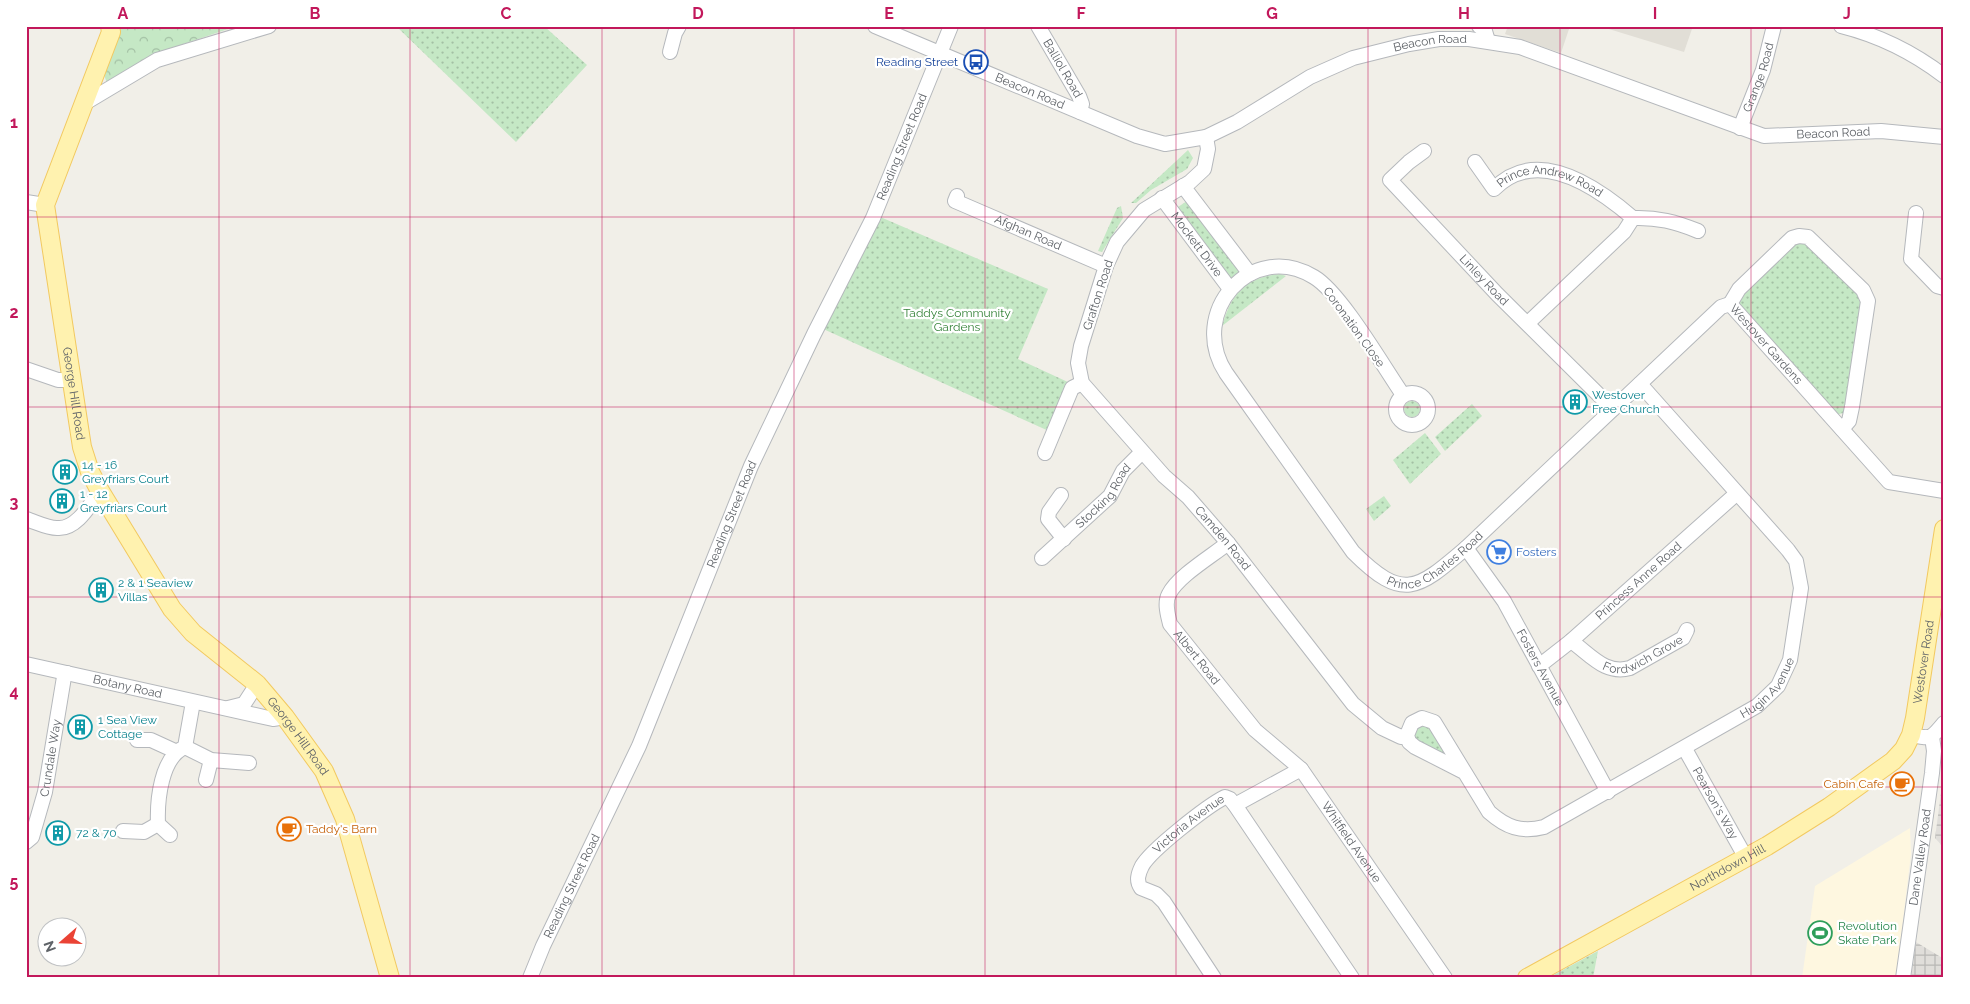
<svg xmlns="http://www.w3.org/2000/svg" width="1970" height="1004" font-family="Raleway,sans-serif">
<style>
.commercial{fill:#fef7e0}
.industrial{fill:url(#industrial-grid)}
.education{fill:#e1ded6}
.grass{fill:url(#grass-dots)}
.forest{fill:url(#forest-crowns)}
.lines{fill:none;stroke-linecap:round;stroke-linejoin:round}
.minor-casing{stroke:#b5b8bc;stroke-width:16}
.major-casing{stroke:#f2c960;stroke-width:20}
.minor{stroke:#fff;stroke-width:14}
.major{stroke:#fff2af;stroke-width:18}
.grid{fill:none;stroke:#c2185b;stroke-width:1;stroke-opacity:0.55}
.labels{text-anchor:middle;stroke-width:4.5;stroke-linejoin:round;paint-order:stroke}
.street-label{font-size:12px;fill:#5f6368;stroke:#fff}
.transit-label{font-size:12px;fill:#164399;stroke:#fff;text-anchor:end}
.park-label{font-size:12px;fill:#348238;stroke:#fff}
.culture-label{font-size:12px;fill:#0d838f;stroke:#fff;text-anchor:start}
.shop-label{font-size:12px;fill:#366cbe;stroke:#fff;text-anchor:start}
.food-label{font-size:12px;fill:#c56008;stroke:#fff;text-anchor:end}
.leisure-label{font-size:12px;fill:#27864d;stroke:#fff;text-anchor:start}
.neatline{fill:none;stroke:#c2185b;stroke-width:2}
.grid-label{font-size:16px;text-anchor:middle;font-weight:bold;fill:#c2185b}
</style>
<defs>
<pattern id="industrial-grid" width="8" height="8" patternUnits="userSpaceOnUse" patternTransform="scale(1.25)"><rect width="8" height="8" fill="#e0deda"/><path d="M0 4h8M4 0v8" fill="none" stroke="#b9b8b5"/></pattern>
<pattern id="grass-dots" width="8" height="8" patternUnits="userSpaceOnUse" patternTransform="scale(1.25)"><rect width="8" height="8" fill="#c5e8c5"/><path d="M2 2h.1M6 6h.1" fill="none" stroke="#a3c0a4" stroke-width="1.8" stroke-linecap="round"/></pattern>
<pattern id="forest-crowns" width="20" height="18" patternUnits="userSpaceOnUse" patternTransform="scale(1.25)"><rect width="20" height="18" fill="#c5e8c5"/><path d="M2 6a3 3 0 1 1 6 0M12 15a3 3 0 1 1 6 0" fill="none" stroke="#a3c0a4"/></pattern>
</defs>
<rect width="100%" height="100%" fill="#f1efe8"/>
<polygon class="commercial" points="1910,828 1911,854 1896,978 1802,978 1815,886"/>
<g class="industrial">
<polygon points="1944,770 1944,848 1935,838"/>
<polygon points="1916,942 1944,959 1944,978 1911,978"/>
</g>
<g class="education">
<polygon points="1508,26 1570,26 1561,53 1505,34"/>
<polygon points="1599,26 1693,26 1684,52"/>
</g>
<g class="grass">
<polygon points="396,26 544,26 587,65 516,142"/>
<polygon points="1188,150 1193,158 1187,169 1151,190 1136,203 1131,203"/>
<polygon points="1187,201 1240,269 1240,274 1232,280 1175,209"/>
<polygon points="1121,206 1123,218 1102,252 1098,251 1117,208"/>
<polygon points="878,216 1048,289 1018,359 1070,383 1051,432 821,328"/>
<polygon points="1803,241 1863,297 1844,413 1834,415 1736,303 1737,295 1791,243"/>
<path d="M1280,274L1286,276L1222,326C1231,294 1246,277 1280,274Z"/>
<circle cx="1412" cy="409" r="8"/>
<polygon points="1472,404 1482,416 1445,451 1435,437"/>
<polygon points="1425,433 1441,454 1410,484 1393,460"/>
<polygon points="1384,496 1391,506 1374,521 1366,509"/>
<polygon points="1425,721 1451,757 1415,742 1413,729"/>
<polygon points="1598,951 1593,978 1548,978"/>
</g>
<polygon class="forest" points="116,26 237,26 157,53 107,83 104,75"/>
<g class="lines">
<g class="minor-casing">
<g id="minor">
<path id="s1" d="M875,26L1137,136L1165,144L1206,137L1237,122L1310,77L1353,58L1409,44L1439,39H1469L1520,47L1764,136L1881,131L1944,137"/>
<path id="s2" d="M1038,26L1079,96L1082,104L1080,112"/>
<polyline points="1479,26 1485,31 1488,41"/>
<path d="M1841,26C1877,35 1914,53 1944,76"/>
<polyline points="670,52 675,33 679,26"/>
<polyline points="85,103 157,60 269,26"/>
<path id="s3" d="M1740,128L1763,70L1774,26"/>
<path id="s4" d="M1206,137L1208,149L1204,169L1190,182L1144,210L1117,242L1106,266L1081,346L1078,363L1082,383L1164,476L1188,497L1228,543L1353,704L1382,728L1401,737L1407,735"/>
<path id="s5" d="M1424,151L1409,162L1390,180L1497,294L1613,409"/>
<path id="s6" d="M1475,162L1494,189C1537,145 1597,187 1633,218C1657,217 1676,222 1698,231"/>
<polyline points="1183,186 1250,274"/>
<path id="s7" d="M957,196L955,201L1106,266"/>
<path id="s8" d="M1162,198L1230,289"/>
<polyline points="26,202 45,205"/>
<polyline points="1916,213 1911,259 1937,286 1944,288"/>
<polyline points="1730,304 1739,289 1792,238 1799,236 1808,237 1863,290 1868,301 1852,407 1849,421 1842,429"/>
<path id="s9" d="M1730,304L1889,482L1944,491"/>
<polyline points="1528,323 1624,232 1633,218"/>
<polyline points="26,369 58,380 72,380"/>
<circle cx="1412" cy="409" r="16"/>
<path id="s10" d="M1403,395C1383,366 1341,293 1314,277C1251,239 1187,313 1226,373L1353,552C1403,602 1417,590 1466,548L1721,307L1730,304"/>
<polyline points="1045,453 1072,388 1082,383"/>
<polyline points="1061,495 1049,512 1048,519 1064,539"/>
<path d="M26,519C36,522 47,528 57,528C76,530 90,505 100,491"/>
<path id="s11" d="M1228,543C1212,556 1178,576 1169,594C1164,603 1168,615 1170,624L1255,730L1301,769"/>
<path id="s12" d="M1466,548L1504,601L1608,792"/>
<path id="s13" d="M1042,558L1110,496L1123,471L1142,452"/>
<path id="s14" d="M1571,641C1591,655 1605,675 1630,668L1683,638L1687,630"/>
<path id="s15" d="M26,664L273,719L285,717"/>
<path id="s16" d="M1539,666L1571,641L1736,494"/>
<polyline points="228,708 244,704 257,684"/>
<path d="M1911,735C1931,739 1931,739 1944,723"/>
<polyline points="137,740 151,740 175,751"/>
<polyline points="185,747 211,760 249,763"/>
<path id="s17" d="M1685,749L1746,858"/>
<path id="s18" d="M1464,772L1415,747L1409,742L1407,735L1412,723L1422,718L1434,722L1489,812C1506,827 1521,833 1544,827L1757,706L1778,686L1790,660L1801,588L1796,561L1788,550L1640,384"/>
<polyline points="206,780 211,760"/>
<path id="s19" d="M1235,805L1301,769L1445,978"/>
<polyline points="123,831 144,832 158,824"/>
<path d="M170,835L158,824C157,800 161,757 185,747L193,702"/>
<path id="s20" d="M26,842L32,837L45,792L64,677L67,673"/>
<path id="s21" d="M530,978L543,946L639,746L751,466L814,334L873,218L951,26"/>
<path id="s22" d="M1214,978L1164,902L1156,894L1141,888C1136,881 1138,874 1142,866C1151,850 1207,806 1225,797L1230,799L1235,805L1352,978"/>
<path id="s23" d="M1903,978L1932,773L1934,751L1932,737"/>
</g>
</g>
<g class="major-casing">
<g id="major">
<path id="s24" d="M110,26L111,32L45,205L82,447L90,472L100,491L172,609L193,633L257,684L285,717L324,771L345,819L390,978"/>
<path id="s25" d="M1527,978L1767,846L1829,807L1893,761L1904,749L1911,735L1915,718L1944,529"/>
</g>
</g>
<use href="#minor" class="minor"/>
<use href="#major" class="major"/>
</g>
<path class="grid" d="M219,26V978M410,26V978M602,26V978M794,26V978M985,26V978M1176,26V978M1368,26V978M1560,26V978M1751,26V978M26,217H1944M26,407H1944M26,597H1944M26,787H1944"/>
<defs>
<g id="bus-ring" transform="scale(1.25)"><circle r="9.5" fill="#fff" stroke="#1a4fb4" stroke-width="1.5"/><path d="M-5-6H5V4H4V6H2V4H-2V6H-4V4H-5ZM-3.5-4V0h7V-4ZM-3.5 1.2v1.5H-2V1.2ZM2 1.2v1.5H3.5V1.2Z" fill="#1a4fb4"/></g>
<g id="building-ring" transform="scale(1.25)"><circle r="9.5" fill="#fff" stroke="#0f9aa8" stroke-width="1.5"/><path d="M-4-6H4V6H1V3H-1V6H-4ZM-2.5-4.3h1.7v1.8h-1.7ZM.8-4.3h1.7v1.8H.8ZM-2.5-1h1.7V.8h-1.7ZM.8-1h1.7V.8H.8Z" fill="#0f9aa8"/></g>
<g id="supermarket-ring" transform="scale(1.25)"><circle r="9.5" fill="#fff" stroke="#3f7fe0" stroke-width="1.5"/><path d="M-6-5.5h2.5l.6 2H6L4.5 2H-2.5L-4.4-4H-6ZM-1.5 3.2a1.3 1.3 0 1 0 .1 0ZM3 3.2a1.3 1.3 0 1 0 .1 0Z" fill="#3f7fe0"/></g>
<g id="cafe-ring" transform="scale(1.25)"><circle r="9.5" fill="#fff" stroke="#e8710a" stroke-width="1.5"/><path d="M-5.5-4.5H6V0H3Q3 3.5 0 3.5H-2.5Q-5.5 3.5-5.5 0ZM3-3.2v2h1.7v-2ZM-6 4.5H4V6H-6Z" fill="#e8710a"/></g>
<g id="stadium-ring" transform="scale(1.25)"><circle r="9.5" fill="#fff" stroke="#2e9e5b" stroke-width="1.5"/><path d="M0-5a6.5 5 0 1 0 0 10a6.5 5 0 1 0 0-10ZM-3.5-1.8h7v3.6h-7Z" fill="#2e9e5b"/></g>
</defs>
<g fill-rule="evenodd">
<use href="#bus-ring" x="976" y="62"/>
<use href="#building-ring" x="1575" y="402"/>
<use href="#building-ring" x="65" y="472"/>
<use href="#building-ring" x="62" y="501"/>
<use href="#supermarket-ring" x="1499" y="552"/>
<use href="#building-ring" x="101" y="590"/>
<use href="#building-ring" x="80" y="727"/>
<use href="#cafe-ring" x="1902" y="784"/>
<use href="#cafe-ring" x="289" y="829"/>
<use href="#building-ring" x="58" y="833"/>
<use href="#stadium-ring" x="1820" y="933"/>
</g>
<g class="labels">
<g class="street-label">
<text dy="4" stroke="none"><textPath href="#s1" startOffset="601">Beacon Road</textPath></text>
<text dy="4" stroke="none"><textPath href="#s2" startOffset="49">Balliol Road</textPath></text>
<text dy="4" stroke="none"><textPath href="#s3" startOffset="54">Grange Road</textPath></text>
<text dy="4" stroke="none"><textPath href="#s1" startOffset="168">Beacon Road</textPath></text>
<text dy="4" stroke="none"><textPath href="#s1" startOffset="1021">Beacon Road</textPath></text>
<text dy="4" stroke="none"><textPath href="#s21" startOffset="911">Reading Street Road</textPath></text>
<text dy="4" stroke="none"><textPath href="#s6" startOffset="95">Prince Andrew Road</textPath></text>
<text dy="4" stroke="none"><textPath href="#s7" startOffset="85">Afghan Road</textPath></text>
<text dy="4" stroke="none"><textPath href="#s8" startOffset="58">Mockett Drive</textPath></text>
<text dy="4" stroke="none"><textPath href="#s5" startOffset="182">Linley Road</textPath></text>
<text transform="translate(1098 295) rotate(-72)" y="4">Grafton Road</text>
<text transform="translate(1354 327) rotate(54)" y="4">Coronation Close</text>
<text dy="4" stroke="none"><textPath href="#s9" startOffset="54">Westover Gardens</textPath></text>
<text dy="4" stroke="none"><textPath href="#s24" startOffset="382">George Hill Road</textPath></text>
<text dy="4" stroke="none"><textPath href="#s13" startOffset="88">Stocking Road</textPath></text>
<text dy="4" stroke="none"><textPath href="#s21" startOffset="506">Reading Street Road</textPath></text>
<text dy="4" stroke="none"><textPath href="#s4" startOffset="505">Camden Road</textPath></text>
<text dy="4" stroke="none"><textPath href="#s10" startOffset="650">Prince Charles Road</textPath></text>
<text dy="4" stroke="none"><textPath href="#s16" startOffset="131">Princess Anne Road</textPath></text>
<text dy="4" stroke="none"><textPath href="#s14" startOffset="84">Fordwich Grove</textPath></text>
<text dy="4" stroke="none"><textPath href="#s11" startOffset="152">Albert Road</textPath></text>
<text dy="4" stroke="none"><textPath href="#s25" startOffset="532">Westover Road</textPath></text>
<text dy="4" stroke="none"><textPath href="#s12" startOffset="141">Fosters Avenue</textPath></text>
<text dy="4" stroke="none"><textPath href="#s18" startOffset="538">Hugin Avenue</textPath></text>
<text dy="4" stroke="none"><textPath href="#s15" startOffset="104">Botany Road</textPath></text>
<text dy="4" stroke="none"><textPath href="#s24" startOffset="802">George Hill Road</textPath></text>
<text dy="4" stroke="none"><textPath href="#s20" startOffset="89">Crundale Way</textPath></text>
<text dy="4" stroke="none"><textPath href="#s17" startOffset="62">Pearson's Way</textPath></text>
<text dy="4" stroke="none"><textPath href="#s22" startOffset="205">Victoria Avenue</textPath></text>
<text dy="4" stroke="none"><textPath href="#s19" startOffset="164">Whitfield Avenue</textPath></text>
<text dy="4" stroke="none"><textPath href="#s23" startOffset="122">Dane Valley Road</textPath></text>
<text dy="4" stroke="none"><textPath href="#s25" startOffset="229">Northdown Hill</textPath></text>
<text dy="4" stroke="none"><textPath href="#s21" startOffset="101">Reading Street Road</textPath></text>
</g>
<g class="transit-label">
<text x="958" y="66">Reading Street</text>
</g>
<g class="park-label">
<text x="957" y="317">Taddys Community<tspan x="957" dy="14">Gardens</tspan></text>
</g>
<g class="culture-label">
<text x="1592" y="399">Westover<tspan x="1592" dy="14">Free Church</tspan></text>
<text x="82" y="469">14 - 16<tspan x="82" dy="14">Greyfriars Court</tspan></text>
<text x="80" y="498">1 - 12<tspan x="80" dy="14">Greyfriars Court</tspan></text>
<text x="118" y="587">2 &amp; 1 Seaview<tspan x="118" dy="14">Villas</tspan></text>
<text x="98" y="724">1 Sea View<tspan x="98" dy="14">Cottage</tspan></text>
<text x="76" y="837">72 &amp; 70</text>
</g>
<g class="shop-label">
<text x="1516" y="556">Fosters</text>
</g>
<g class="food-label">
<text x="1884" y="788">Cabin Cafe</text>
<text x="306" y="833" text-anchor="start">Taddy's Barn</text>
</g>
<g class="leisure-label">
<text x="1838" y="930">Revolution<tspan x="1838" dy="14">Skate Park</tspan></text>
</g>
</g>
<rect width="1970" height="1004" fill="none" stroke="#ffffff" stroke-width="55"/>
<g transform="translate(62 942) rotate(250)"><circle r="24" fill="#ffffff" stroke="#bfc1c3"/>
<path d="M0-4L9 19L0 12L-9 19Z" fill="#ea4335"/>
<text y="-8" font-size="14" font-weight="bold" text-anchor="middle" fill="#5f6368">N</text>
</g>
<rect x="28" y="28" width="1914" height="948" class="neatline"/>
<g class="grid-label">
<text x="123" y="19">A</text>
<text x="315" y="19">B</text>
<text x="506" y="19">C</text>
<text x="698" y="19">D</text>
<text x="889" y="19">E</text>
<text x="1081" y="19">F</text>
<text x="1272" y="19">G</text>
<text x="1464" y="19">H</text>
<text x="1655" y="19">I</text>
<text x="1847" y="19">J</text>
<text x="14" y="128">1</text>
<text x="14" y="318">2</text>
<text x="14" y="508">3</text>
<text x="14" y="697">4</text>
<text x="14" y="887">5</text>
</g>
</svg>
